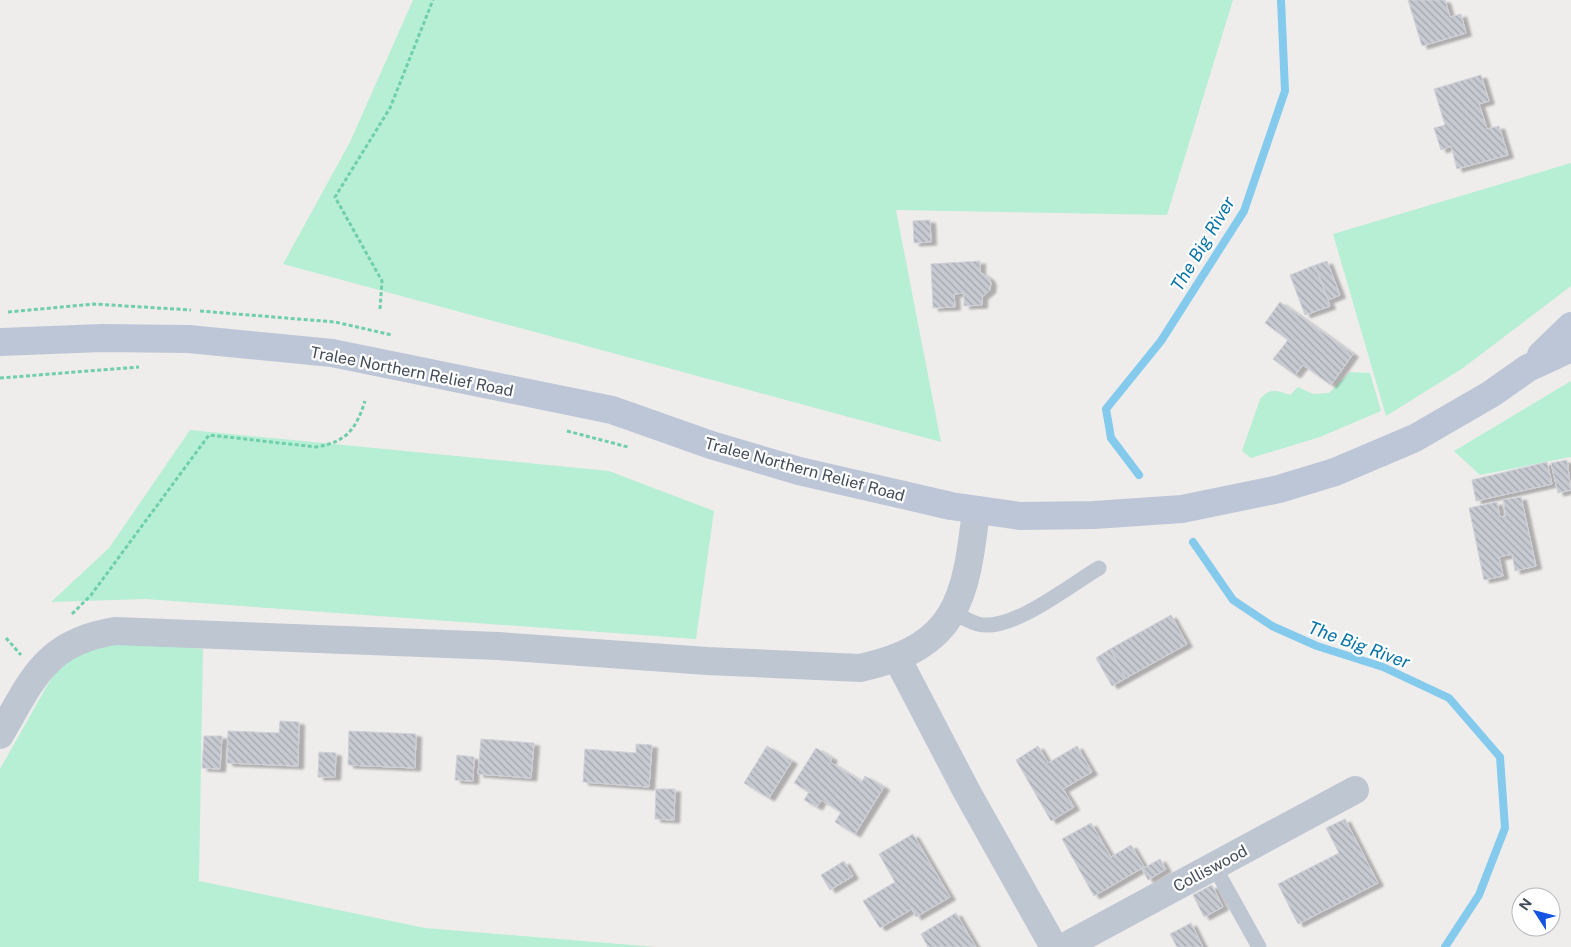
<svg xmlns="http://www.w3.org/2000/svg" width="1571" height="947" font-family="'Public Sans',sans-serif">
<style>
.green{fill:#b7efd4}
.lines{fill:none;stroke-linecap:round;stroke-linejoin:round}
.stream{stroke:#83caed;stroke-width:8}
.building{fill:url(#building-back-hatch);stroke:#cfd1d8;filter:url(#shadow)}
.path{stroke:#6fceab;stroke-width:3;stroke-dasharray:4 2.5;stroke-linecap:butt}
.lane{stroke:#bec6d2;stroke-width:15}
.street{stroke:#bec6d2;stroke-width:28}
.secondary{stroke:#bdc6d6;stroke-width:28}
.labels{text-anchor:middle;stroke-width:4.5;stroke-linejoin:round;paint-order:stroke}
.street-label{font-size:16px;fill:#444d5a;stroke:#fff}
.water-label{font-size:18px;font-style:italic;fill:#0873a8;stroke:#fff}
</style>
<defs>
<pattern id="building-back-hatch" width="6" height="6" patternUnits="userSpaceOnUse" patternTransform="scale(1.25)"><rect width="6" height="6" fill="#c8cad2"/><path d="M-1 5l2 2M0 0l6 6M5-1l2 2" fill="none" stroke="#a4a6ad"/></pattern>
<filter id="shadow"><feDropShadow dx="5.5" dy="3" stdDeviation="1" flood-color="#0004"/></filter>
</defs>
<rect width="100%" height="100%" fill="#efecec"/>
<g class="green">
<polygon points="413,0 1233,0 1167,215 896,210 941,442 283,264 350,142"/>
<polygon points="1571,163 1571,286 1463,368 1386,416 1333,234"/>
<path d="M1350,372L1370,373L1381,411L1320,437L1251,458L1242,451L1260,399C1269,388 1277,390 1290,395L1298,387L1313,394L1329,393Z"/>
<polygon points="1571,381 1571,457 1480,475 1454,451"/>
<polygon points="190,430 609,471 714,511 696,639 145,599 51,602 109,548"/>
<polygon points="116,640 203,649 199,881 425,928 656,947 0,947 0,769 48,684 68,655"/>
</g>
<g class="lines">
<g class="stream">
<polyline points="1139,475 1111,438 1106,409 1161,341 1244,211 1285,91 1281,0"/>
<polyline points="1193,542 1233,600 1272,626 1317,646 1383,667 1449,698 1500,757 1505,828 1479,895 1445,947"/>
</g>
</g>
<g class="building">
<polygon points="1408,0 1445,0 1450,17 1461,14 1466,33 1422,46"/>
<polygon points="1481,75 1489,101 1479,104 1487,129 1499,126 1508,155 1457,169 1451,146 1441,150 1434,128 1445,125 1434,89"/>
<polygon points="930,220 931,242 914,243 913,221"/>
<polygon points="980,261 980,272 989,278 991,283 990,290 982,297 982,305 964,306 964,293 954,294 955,307 933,308 931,264"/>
<polygon points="1327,261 1340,295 1328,300 1315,265"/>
<polygon points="1315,265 1330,306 1305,315 1290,275"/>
<polygon points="1280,302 1353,354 1331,385 1303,365 1295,375 1273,359 1288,340 1265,323"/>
<polygon points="1567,460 1571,490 1558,493 1551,463"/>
<polygon points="1547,462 1552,484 1476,501 1472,480"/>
<polygon points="1521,497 1536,566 1515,571 1512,554 1499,557 1503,576 1484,580 1469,508 1497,502 1500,517 1506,516 1503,500"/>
<polygon points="1171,615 1187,644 1126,678 1110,649"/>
<polygon points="1110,649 1126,678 1112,686 1096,658"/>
<polygon points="280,721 299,722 298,766 227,763 228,731 279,733"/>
<polygon points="349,731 416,734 415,768 348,765"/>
<polygon points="204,736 222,736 220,769 202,768"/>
<polygon points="481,739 534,743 531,778 478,774"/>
<polygon points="636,744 652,745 649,787 583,782 585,749 636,753"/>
<polygon points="767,746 792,761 769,798 744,783"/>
<polygon points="1038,746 1048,763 1077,746 1092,772 1063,789 1074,807 1051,821 1016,760"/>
<polygon points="816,748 832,758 830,762 862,782 865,776 884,787 855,834 835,822 841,812 821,800 817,807 804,800 809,792 794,783"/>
<polygon points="319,752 336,753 335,777 318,777"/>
<polygon points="457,755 474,757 473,781 455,780"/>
<polygon points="656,789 675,789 674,820 655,819"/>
<polygon points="1345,819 1378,883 1298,924 1278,884 1339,853 1326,828"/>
<polygon points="1091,823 1111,857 1131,845 1144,867 1094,896 1062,839"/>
<polygon points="913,834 950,897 916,917 912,909 880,928 863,901 895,882 879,854"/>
<polygon points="1160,859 1166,869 1148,880 1142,869"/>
<polygon points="844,861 853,876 830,890 821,875"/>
<polygon points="1212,885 1223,907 1204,917 1193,895"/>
<polygon points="956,913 976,947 928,947 921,934"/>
<polygon points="1191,923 1203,947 1177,947 1170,934"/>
</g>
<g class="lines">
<g class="path">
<polyline points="380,309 382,281 335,197 390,108 433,0"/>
<polyline points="200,311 335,322 392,335"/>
<polyline points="8,312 94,304 191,310"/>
<polyline points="0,378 139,367"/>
<polyline points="567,431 628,447"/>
<path d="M72,614L91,595L209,435L316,447C347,442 356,429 365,401"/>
<polyline points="6,638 21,655"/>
</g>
<g class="lane">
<path d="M953,613C961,616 970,622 978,624C1011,633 1070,585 1099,568"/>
<polyline points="1214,866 1259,947"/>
</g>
<g class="street">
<polyline points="897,658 967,792 1054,947"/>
<path d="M0,735C32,680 45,642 115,631L498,646L707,661L860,668C958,647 966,598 976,510"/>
<polyline points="1064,947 1355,790"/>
</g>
<g class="secondary">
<polyline points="0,342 102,338 189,339 332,353 612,410 711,445 799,471 951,506 1020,516 1094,515 1182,509 1279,489 1335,472 1415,438 1491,394 1528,368 1571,348"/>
<polyline points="1541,355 1571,326"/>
</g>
</g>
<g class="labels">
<g class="street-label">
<text transform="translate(412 371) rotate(11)" y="6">Tralee Northern Relief Road</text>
<text transform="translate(805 469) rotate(15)" y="6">Tralee Northern Relief Road</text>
<text transform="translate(1210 868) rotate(-28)" y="6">Colliswood</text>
</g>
<g class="water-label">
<text transform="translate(1203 244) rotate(-59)" y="6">The Big River</text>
<text transform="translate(1359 645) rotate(20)" y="6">The Big River</text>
</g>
</g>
<g transform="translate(1536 912) rotate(306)"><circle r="24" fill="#ffffff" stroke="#b4b8bd"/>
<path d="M0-4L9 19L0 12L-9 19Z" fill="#1454e0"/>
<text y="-8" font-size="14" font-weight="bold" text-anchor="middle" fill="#444d5a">N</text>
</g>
</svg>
